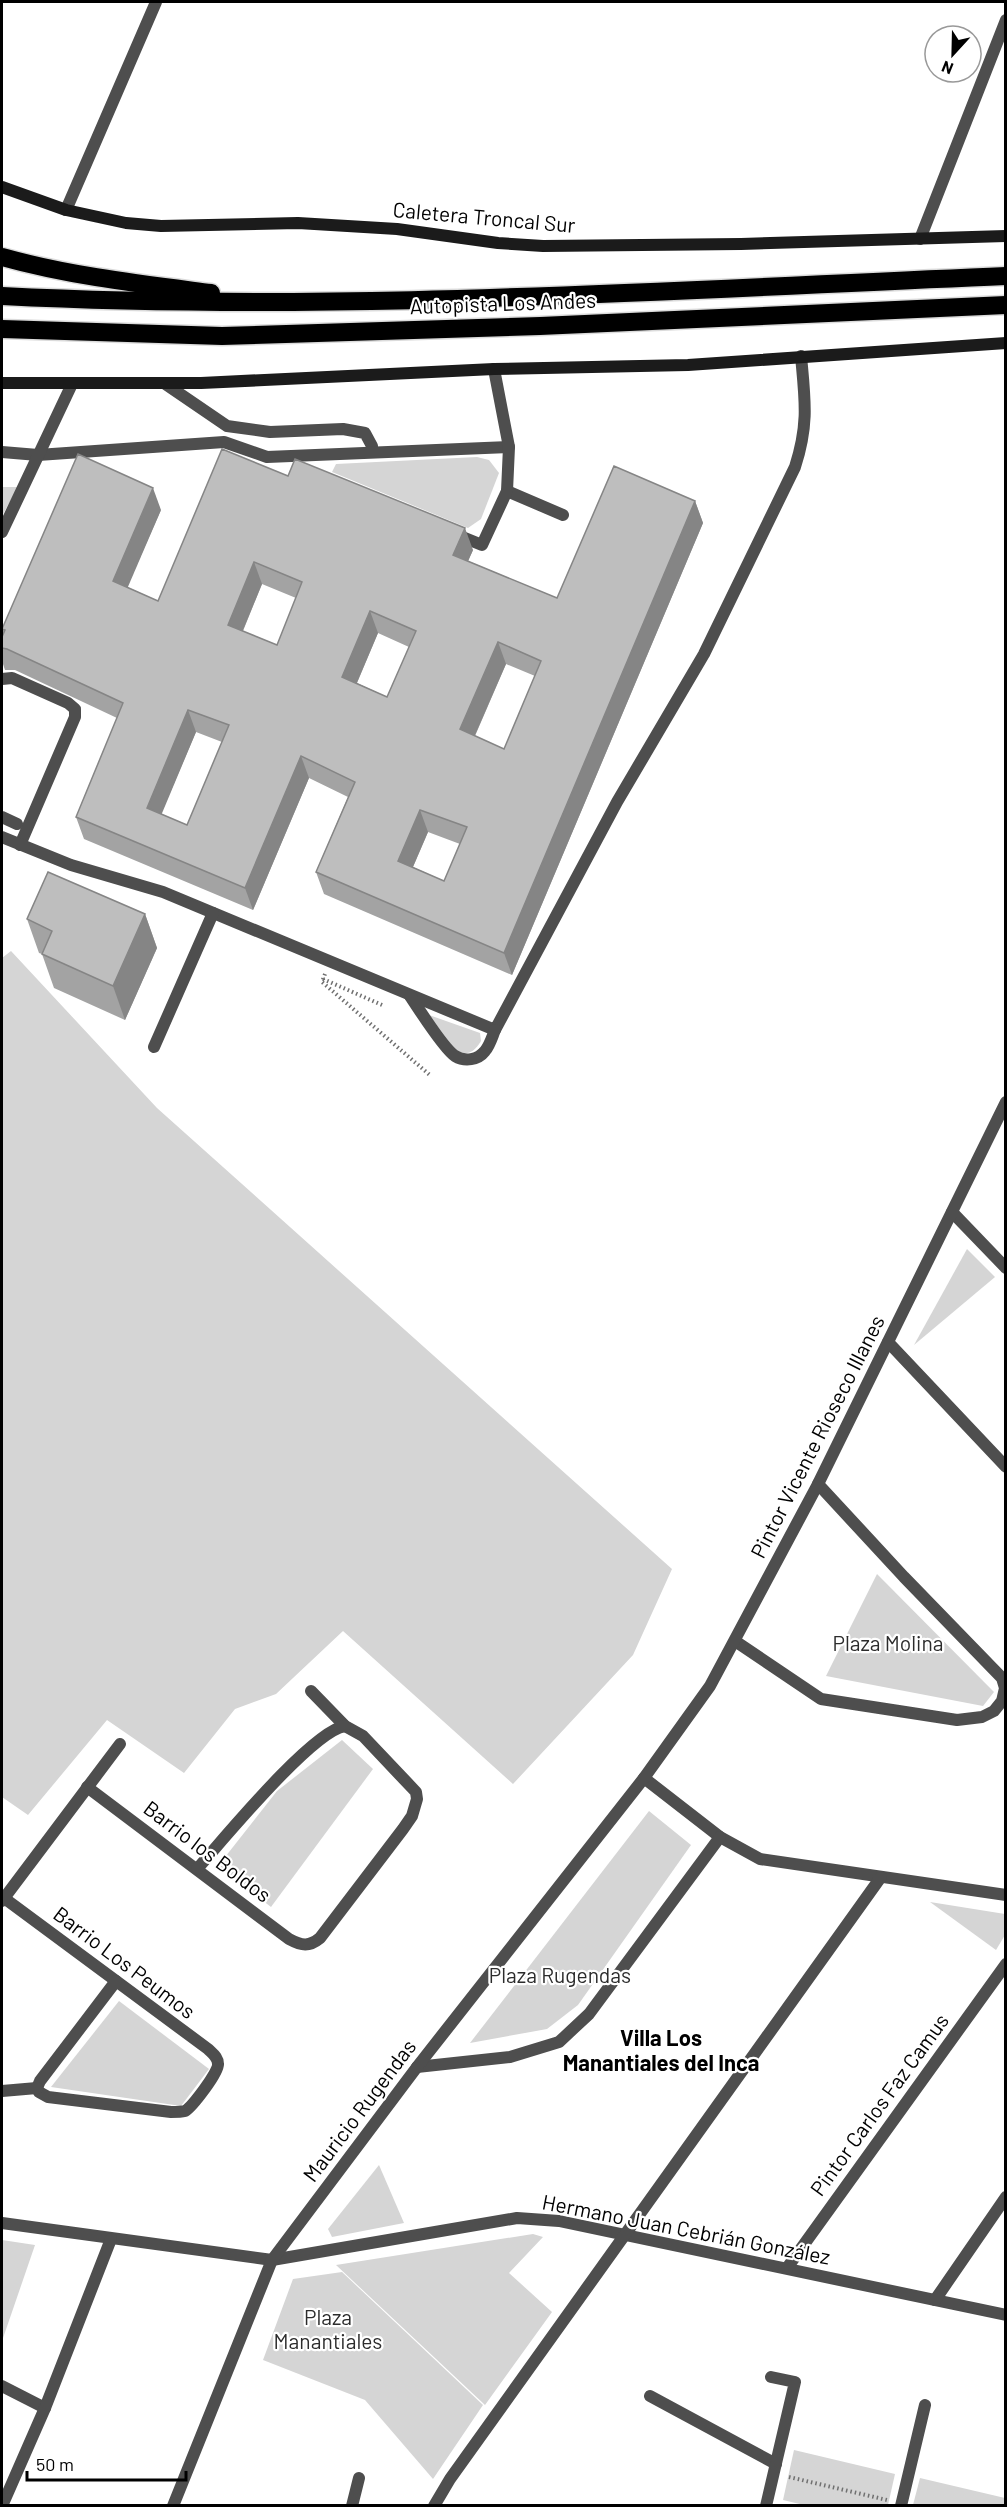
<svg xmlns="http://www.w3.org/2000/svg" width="1007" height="2507" font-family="Barlow,sans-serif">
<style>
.green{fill:#d5d5d5}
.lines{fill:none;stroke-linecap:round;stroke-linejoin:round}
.highway-casing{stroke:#dbdbdb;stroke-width:21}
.path{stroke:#707070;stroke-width:4;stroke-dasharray:1.5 3;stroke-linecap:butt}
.lane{stroke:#4e4e4e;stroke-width:12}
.street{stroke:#4e4e4e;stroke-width:12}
.secondary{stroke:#1b1b1b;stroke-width:12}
.highway{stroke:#000;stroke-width:18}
.wall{fill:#a3a3a3;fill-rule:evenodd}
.shaded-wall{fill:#858585}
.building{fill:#bebebe;stroke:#858585;stroke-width:1.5;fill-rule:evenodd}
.labels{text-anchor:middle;stroke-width:4.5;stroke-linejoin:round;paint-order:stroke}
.street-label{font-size:21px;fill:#000;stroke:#fff}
.park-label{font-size:21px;fill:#2c2c2c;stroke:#fff}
.neighbourhood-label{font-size:22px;font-weight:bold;fill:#000;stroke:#fff}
</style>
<rect width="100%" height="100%" fill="#fff"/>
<g class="green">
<polygon points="477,457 489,460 499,473 481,519 468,528 332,472 336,464"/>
<polygon points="2,487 18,487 2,516"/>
<polygon points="11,951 157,1108 672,1569 633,1655 513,1784 343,1631 276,1694 235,1709 184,1773 107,1720 28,1815 2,1797 2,958"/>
<path d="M429,1015L480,1033L481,1041C474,1052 469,1055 457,1052Z"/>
<polygon points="967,1249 995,1277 914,1345"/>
<polygon points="877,1574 994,1692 983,1706 826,1676"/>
<polygon points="342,1740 373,1769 271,1907 218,1866 277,1791"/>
<polygon points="649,1811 691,1845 578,2005 547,2029 470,2043"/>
<polygon points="930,1902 1005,1914 1005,1935 996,1950"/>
<polygon points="119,2001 209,2069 181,2106 51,2087"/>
<polygon points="379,2165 404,2223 332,2237 328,2229"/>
<polygon points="533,2234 543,2237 509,2273 552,2312 485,2405 336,2265"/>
<polygon points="2,2240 35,2245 2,2341"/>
<polygon points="342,2272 483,2405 433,2479 365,2400 263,2360 293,2279"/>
<polygon points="794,2450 895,2474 888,2505 808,2506 783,2500"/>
<polygon points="920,2478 1005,2498 1005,2505 913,2505"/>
</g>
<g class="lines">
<g class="highway-casing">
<g id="highway">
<path d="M2,257C70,276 141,284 211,293"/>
<path d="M2,296C336,313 671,290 1006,276"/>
<polyline points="2,329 222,336 540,326 1006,305"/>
</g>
</g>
<g class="path">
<polyline points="325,974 322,982 431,1076"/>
<polyline points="323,979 382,1005"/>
<polyline points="789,2477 887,2500"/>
</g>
<g class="lane">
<polyline points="66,210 156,2"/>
<polyline points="920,239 1006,20"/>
<polyline points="164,383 227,426 270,432 343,429 365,433 372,446"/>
<polyline points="38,455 224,442 267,457 509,447"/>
<polyline points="507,491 563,515"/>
<polyline points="455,534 482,545 507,491 509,447 494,369"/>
<polyline points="2,679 12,678 68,703 75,709 75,717 20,845"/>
<polyline points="2,817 17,824"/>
<path d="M2,837L71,865L163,892L495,1030L617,802L704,654L795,467C809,424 805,400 801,356"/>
<path d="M410,996C419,1009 443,1048 455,1056C465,1062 478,1060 485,1051C490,1045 492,1037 495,1030"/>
<polyline points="154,1047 213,913"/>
</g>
<g class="street">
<polyline points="2,452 38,455"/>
<polyline points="2,532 72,384"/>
<polyline points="952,1212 1006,1268"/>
<polyline points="888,1342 1006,1467"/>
<polyline points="735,1641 821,1699 957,1720 982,1717 994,1711 1002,1701 1005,1688 1002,1678 904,1577 818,1484"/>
<polyline points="644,1778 720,1837 760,1859 1006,1895"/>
<path d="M87,1787L289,1939C302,1946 309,1947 320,1938L403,1829L412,1816L417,1799L416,1792L363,1736L345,1726L311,1691"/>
<path d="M197,1869C222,1841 312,1731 345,1726"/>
<path d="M4,1898L208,2049C213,2054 218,2057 218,2064C219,2072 192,2107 185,2111C181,2112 176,2112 171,2112L48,2097L39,2092L37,2088"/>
<polyline points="2,1901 120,1744"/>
<polyline points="417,2067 510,2057 559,2042 589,2014 720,1837"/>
<polyline points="37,2088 40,2081 116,1981"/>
<polyline points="2,2091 37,2088"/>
<polyline points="2,2223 272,2260 517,2218 559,2221 1006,2315"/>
<polyline points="787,2268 1006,1964"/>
<polyline points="935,2300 1006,2197"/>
<polyline points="2,2386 45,2408"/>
<polyline points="650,2396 776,2464"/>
<polyline points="2,2506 45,2408 111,2239"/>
<polyline points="173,2506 272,2260 417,2067 644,1778 710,1686 818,1484 1006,1102"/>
<polyline points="352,2506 359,2478"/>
<polyline points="434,2506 450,2479 881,1877"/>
<polyline points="766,2506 795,2382 771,2377"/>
<polyline points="901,2506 925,2405"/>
</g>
<g class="secondary">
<polyline points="2,187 66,210 126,223 161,226 298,223 397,229 498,243 543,246 741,244 1006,236"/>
<polyline points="2,383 201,383 494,369 688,365 1006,343"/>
</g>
<use href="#highway" class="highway"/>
</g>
<g class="wall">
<path d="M288,476L473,550L468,561L557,598L695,501L703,523L512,975L324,894L316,872L348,797L309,778L253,910L84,839L76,817L117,718L15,670H5L2,661V637L3,633L2,629L161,510L127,587L158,601ZM262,584L296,598L277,645L243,631ZM378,633L409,647L387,697L357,683ZM506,664L535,676L504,749L475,736ZM196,732L222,742L187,825L161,814ZM428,832L460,844L444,881L413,867Z"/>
<polygon points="145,914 157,948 125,1020 54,988 42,954 39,953 27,919"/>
</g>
<g class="shaded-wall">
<polygon points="153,488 161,510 121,603 113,581"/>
<polygon points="695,501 703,523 512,975 504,953"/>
<polygon points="465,528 473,550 461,577 453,555"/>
<polygon points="254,562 262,584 236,647 228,625"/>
<polygon points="370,611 378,633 350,699 342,677"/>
<polygon points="498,642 506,664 468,751 460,729"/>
<polygon points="188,710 196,732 155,830 147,808"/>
<polygon points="301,756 309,778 253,910 245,888"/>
<polygon points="420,810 428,832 406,883 398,861"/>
<polygon points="145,914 157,948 125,1020 113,986"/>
</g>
<g class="building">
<path d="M222,449L288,476L295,459L465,528L453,555L557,598L614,466L695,501L504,953L316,872L355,782L301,756L245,888L76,817L123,703L7,649L2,648V637L5,630L2,629L78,454L153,488L113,581L158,601ZM254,562L302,582L277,645L228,625ZM370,611L416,631L387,697L342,677ZM498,642L541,661L504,749L460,729ZM188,710L229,725L187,825L147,808ZM420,810L467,827L444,881L398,861Z"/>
<polygon points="48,872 145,914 113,986 42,954 52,931 27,919"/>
</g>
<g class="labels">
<g class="street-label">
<text transform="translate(484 218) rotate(5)" y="7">Caletera Troncal Sur</text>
<text transform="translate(503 304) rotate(-2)" y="7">Autopista Los Andes</text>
<text transform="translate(818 1437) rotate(-63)" y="7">Pintor Vicente Rioseco Illanes</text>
<text transform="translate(207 1852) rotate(37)" y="7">Barrio los Boldos</text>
<text transform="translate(124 1963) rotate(37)" y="7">Barrio Los Peumos</text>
<text transform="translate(880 2105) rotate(-54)" y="7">Pintor Carlos Faz Camus</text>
<text transform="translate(360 2111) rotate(-53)" y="7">Mauricio Rugendas</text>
<text transform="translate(686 2230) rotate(11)" y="7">Hermano Juan Cebrián González</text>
</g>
<g class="park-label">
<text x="888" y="1651">Plaza Molina</text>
<text x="560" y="1983">Plaza Rugendas</text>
<text x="328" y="2325">Plaza<tspan x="328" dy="24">Manantiales</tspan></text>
</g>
<g class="neighbourhood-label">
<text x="661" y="2046">Villa Los<tspan x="661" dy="25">Manantiales del Inca</tspan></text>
</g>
</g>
<rect width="1007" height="2507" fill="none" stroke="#000000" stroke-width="6"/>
<g transform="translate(953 54) rotate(202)"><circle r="28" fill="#ffffff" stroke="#999999" stroke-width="1.5"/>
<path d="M0-4.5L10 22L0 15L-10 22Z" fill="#000000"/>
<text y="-9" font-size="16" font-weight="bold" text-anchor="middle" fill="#000000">N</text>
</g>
<path d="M27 2471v9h159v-9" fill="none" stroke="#000000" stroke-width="3"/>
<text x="36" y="2471" font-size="18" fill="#000000" stroke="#ffffff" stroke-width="4.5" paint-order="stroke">50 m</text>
</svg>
